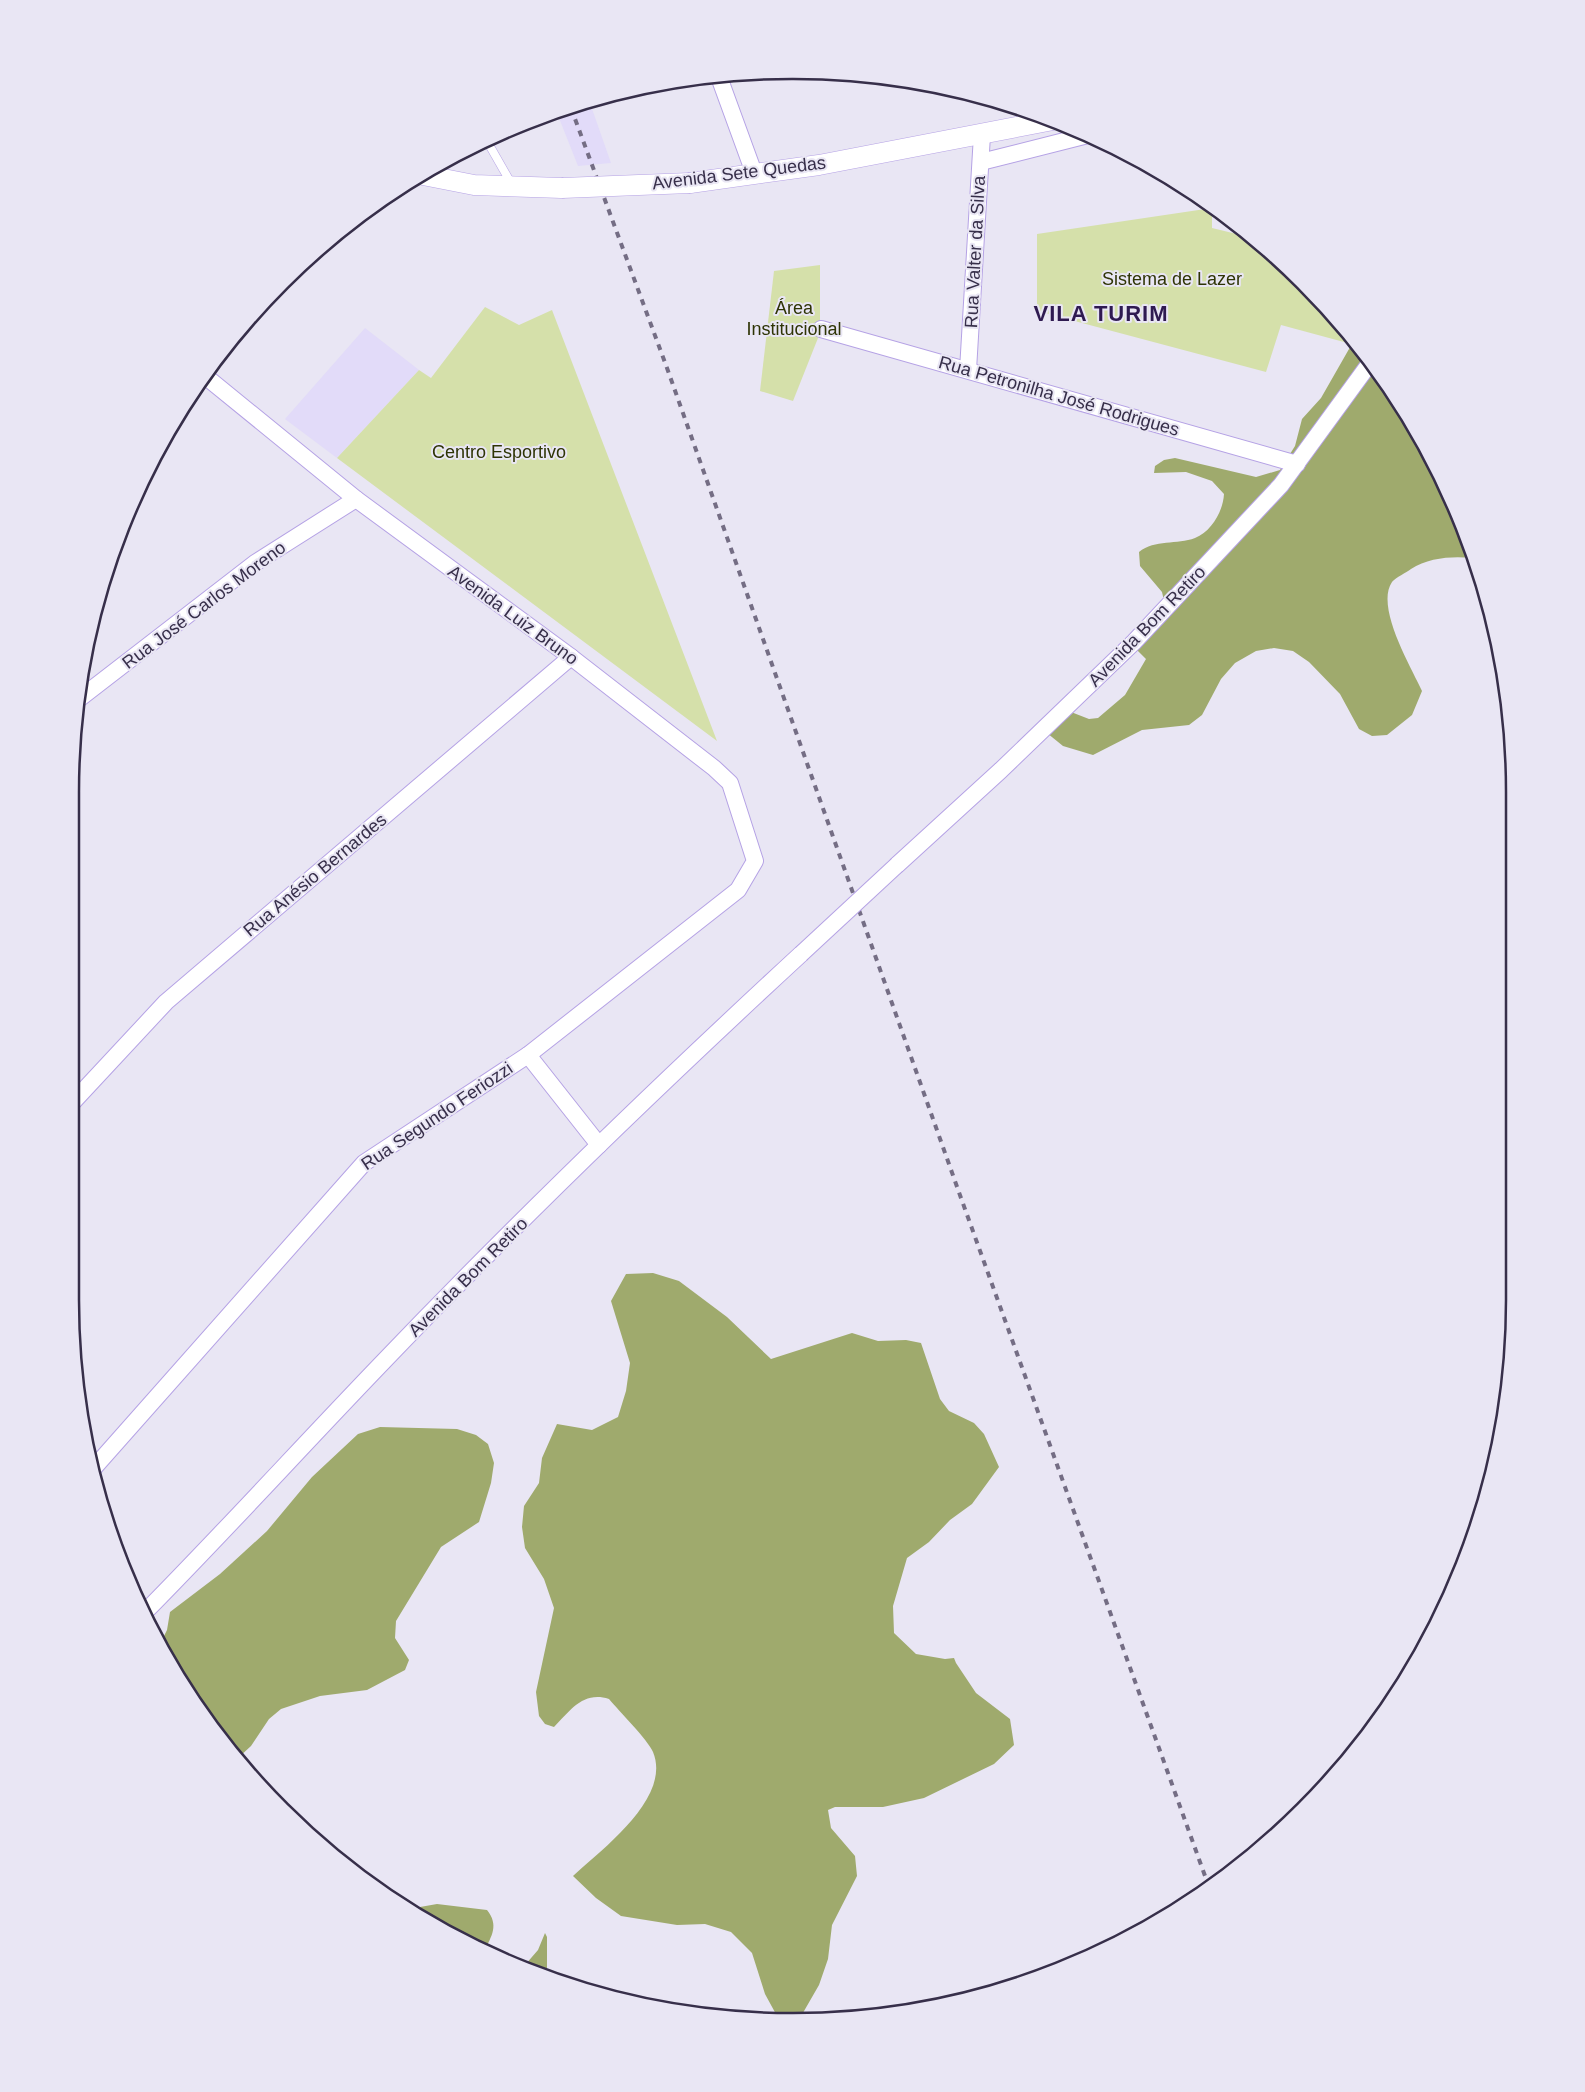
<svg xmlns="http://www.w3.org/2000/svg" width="1585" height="2092" font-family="Helvetica,sans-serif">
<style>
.built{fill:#e2dbf9}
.green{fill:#d5e0aa}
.forest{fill:#9faa6d}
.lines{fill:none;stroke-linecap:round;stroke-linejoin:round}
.service-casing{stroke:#b5a2e5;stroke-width:9}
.minor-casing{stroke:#b5a2e5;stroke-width:18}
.tertiary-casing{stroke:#b5a2e5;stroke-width:21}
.service{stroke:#fff;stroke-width:8}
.minor{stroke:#fff;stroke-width:16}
.tertiary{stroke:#fff;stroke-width:20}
.rail{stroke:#746d84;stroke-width:4;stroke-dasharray:6 6;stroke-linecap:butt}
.minor-bridge-casing{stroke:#b5a2e5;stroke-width:18;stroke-linecap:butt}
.tertiary-bridge-casing{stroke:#b5a2e5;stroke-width:21;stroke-linecap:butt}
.minor-bridge{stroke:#fff;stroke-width:16}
.tertiary-bridge{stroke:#fff;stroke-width:20}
.labels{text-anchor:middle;stroke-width:4;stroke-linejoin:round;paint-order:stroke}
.street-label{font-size:18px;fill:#372f4a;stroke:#e9e6f4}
.park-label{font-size:18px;fill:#2e3404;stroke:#e9e6f4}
.district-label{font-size:22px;font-weight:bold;letter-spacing:1px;fill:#2f1a51;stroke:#e9e6f4}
.rim{fill:none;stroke:#372f4a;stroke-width:2.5}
</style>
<rect width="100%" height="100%" fill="#e9e6f4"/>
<g class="built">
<polygon points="590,103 611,163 578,166 557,113"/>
<polygon points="365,328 419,370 337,458 285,419"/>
</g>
<g class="green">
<polygon points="1212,208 1212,228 1249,237 1303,281 1355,345 1281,325 1266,372 1037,311 1037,234"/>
<polygon points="820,265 820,333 793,401 760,391 774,271"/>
<polygon points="485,307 519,325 552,310 717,741 337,458 419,370 431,378"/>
</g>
<g class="forest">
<path d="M1353,342L1393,391L1460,516L1471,558C1452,556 1428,558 1411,569C1406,573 1396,577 1392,582C1375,607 1411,667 1422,691L1412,715L1387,735L1372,736L1359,729L1340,694L1309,662L1293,651L1274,648L1256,651L1235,663L1221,679L1202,715L1189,725L1142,730L1093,755L1063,746L1047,733L1071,712L1089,719L1098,718L1125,695L1146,659L1134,647L1165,605L1162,592L1140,566L1139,552C1155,539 1177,545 1195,538C1212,531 1223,511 1224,494L1212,481L1186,472L1154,473L1155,466L1164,460L1175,458L1256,477L1280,470L1295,446L1302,419L1321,398Z"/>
<path d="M653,1273L679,1281L727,1317L771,1359L852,1333L878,1341L906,1340L921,1343L940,1399L949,1411L974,1423L984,1434L999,1467L972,1504L950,1520L929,1542L907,1558L893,1606L894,1633L916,1654L945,1659L954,1658L956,1663L976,1693L1010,1719L1014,1745L994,1764L924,1798L883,1807H835L828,1810L831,1828L855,1856L857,1876L832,1925L828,1959L819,1985L800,2018L777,2016L765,1994L752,1953L731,1932L705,1924L677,1925L621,1916L596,1898L573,1876C602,1849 672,1798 653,1752C648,1740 619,1711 609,1699C583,1691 571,1710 554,1727L545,1724L539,1716L536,1692L554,1608L544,1579L525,1548L522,1527L524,1506L539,1483L542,1458L557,1424L592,1430L618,1417L626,1391L630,1363L611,1301L626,1274Z"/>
<polygon points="380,1427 457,1429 476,1435 488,1444 494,1463 491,1483 479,1522 441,1547 396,1621 395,1638 409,1660 405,1670 367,1690 320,1696 281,1709 269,1719 251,1746 238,1758 219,1740 167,1661 160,1644 167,1630 170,1612 220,1574 267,1531 312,1477 358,1434"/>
<path d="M437,1904L487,1910C499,1925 492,1936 484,1951L473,1947L416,1909L420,1907Z"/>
<polygon points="545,1933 547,1937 547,1973 525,1965 538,1950"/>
</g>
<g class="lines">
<g class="service-casing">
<polyline id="service" points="487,141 511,183"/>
</g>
<g class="minor-casing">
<g id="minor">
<polyline points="719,77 754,173"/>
<polyline points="981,162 1088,135"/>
<polyline points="821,329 1297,464"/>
<polyline points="968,370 982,135"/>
<polyline points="79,699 255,563 356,499"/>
<polyline points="897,865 1001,770 1134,642 1281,485 1370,363"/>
<polyline points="528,1055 599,1145"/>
<polyline points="71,1104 166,1002 571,657"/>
<polyline points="92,1470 364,1163 528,1055 738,890 755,861 730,783 714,768 571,657 356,499 205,376"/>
<path d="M146,1611C227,1529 304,1444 384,1361C518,1221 658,1086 801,954"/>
</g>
</g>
<g class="tertiary-casing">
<g id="tertiary">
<polyline points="423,175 474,185 562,188"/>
<polyline points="690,183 819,165 1053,120"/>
</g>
</g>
<use href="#service" class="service"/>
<use href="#minor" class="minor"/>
<use href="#tertiary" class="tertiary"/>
<polyline class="rail" points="571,108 667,368 961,1198 1209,1887"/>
<g class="minor-bridge-casing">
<polyline id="minor-bridge" points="801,954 897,865"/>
</g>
<g class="tertiary-bridge-casing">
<polyline id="tertiary-bridge" points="562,188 690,183"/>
</g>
<use href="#minor-bridge" class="minor-bridge"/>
<use href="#tertiary-bridge" class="tertiary-bridge"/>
</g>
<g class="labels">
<g class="street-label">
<text transform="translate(739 173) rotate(-7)" y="6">Avenida Sete Quedas</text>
<text transform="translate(975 252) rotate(-87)" y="6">Rua Valter da Silva</text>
<text transform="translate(1059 396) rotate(16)" y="6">Rua Petronilha José Rodrigues</text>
<text transform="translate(204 605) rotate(-37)" y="6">Rua José Carlos Moreno</text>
<text transform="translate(513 615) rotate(36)" y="6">Avenida Luiz Bruno</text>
<text transform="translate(1147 626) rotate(-46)" y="6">Avenida Bom Retiro</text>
<text transform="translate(315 875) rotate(-40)" y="6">Rua Anésio Bernardes</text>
<text transform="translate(437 1116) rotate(-34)" y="6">Rua Segundo Feriozzi</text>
<text transform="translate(468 1277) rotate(-45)" y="6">Avenida Bom Retiro</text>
</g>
<g class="park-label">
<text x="1172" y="285">Sistema de Lazer</text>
<text x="794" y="314">Área<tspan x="794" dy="21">Institucional</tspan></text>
<text x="499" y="458">Centro Esportivo</text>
</g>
<g class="district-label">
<text x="1101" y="321">VILA TURIM</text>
</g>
</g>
<path d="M0 0H1585V2092H0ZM792 79H793A713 713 0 0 1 1506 792V1300A713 713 0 0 1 793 2013H792A713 713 0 0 1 79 1300V792A713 713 0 0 1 792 79Z" fill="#e9e6f4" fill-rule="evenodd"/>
<path class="rim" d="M792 79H793A713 713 0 0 1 1506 792V1300A713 713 0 0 1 793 2013H792A713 713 0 0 1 79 1300V792A713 713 0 0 1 792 79Z"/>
</svg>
